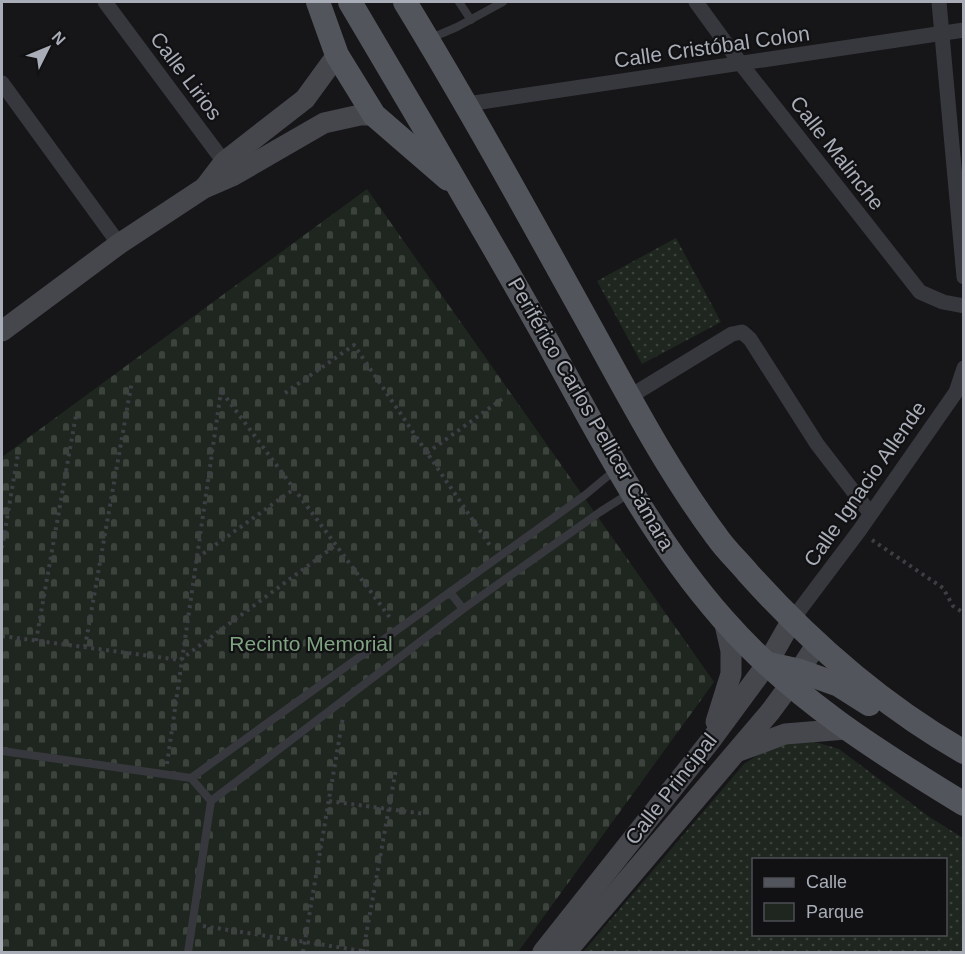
<svg xmlns="http://www.w3.org/2000/svg" width="965" height="954" font-family="Helvetica,sans-serif">
<style>
.green{fill:url(#green-dots);fill-rule:evenodd}
.cemetery{fill:url(#cemetery-stones)}
.lines{fill:none;stroke-linecap:round;stroke-linejoin:round}
.path{stroke:#3d3f44;stroke-width:4;stroke-dasharray:3 4.5;stroke-linecap:butt}
.lane{stroke:#37383d;stroke-width:8}
.street{stroke:#37383d;stroke-width:15}
.secondary{stroke:#45474d;stroke-width:21}
.primary{stroke:#53555c;stroke-width:24}
.labels{text-anchor:middle;stroke-width:4.5;stroke-linejoin:round;paint-order:stroke}
.street-label{font-size:21px;fill:#a8adb8;stroke:#111113}
.park-label{font-size:21px;fill:#7fa381;stroke:#111113}
</style>
<defs>
<pattern id="green-dots" width="8" height="8" patternUnits="userSpaceOnUse" patternTransform="scale(1.5)"><rect width="8" height="8" fill="#1e261f"/><path d="M2 2h.1M6 6h.1" fill="none" stroke="#3c433d" stroke-width="1.8" stroke-linecap="round"/></pattern>
<pattern id="cemetery-stones" width="16" height="16" patternUnits="userSpaceOnUse" patternTransform="scale(1.5)"><rect width="16" height="16" fill="#1e261f"/><path d="M2 7V4a2 2 0 0 1 4 0v3zM10 15v-3a2 2 0 0 1 4 0v3z" fill="#3c433d"/></pattern>
</defs>
<rect width="100%" height="100%" fill="#161618"/>
<g class="green">
<polygon points="676,238 721,322 642,364 597,281"/>
<path d="M789,742H815L839,749L928,816L963,838V952H583L744,764L765,750ZM754,860H946V934H754Z"/>
</g>
<polygon class="cemetery" points="367,189 714,682 518,952 2,952 2,457"/>
<g class="lines">
<g class="path">
<polyline points="222,392 391,619"/>
<polyline points="285,393 354,345 491,547"/>
<polyline points="427,453 502,399"/>
<polyline points="872,540 943,588 953,606 964,613"/>
<polyline points="2,548 18,454"/>
<polyline points="197,558 294,489"/>
<polyline points="2,636 180,660 336,545"/>
<polyline points="36,641 76,415"/>
<polyline points="85,647 132,381"/>
<polyline points="167,764 221,391"/>
<polyline points="329,801 425,814"/>
<polyline points="203,926 369,952"/>
<polyline points="303,952 343,717"/>
<polyline points="363,952 396,769"/>
</g>
<g class="lane">
<polyline points="459,2 471,20"/>
<polyline points="429,39 457,27 503,2"/>
<polyline points="450,592 463,609"/>
<polyline points="2,751 191,778 585,495 614,471"/>
<polyline points="191,778 211,801"/>
<polyline points="188,952 211,801 463,609 600,512 630,493"/>
</g>
<g class="street">
<polyline points="105,2 230,170"/>
<polyline points="696,2 741,64 920,292 943,302 964,306"/>
<polyline points="939,2 964,277"/>
<polyline points="2,83 119,244"/>
<polyline points="467,104 964,30"/>
<polyline points="629,397 732,334 742,332 750,339 817,444 870,513"/>
<polyline points="792,620 859,531 956,392 964,368"/>
</g>
<g class="secondary">
<polyline points="205,187 224,162 305,99 337,55"/>
<polyline points="2,331 119,244 204,188 234,175 324,123 360,115 374,115"/>
<polyline points="716,722 731,674 731,651 724,620"/>
<polyline points="739,751 785,734 846,729"/>
<polyline points="543,952 711,740 767,664 792,620"/>
<polyline points="566,952 770,712 790,685 818,642"/>
</g>
<g class="primary">
<polyline points="318,2 337,55 374,115 448,179"/>
<path d="M350,2C415,111 479,221 542,332C597,431 648,534 723,619C791,697 877,751 964,804"/>
<path d="M405,2C466,102 523,205 580,308C623,385 664,466 717,537C726,550 738,561 748,573C810,642 883,706 964,752"/>
<polyline points="769,664 800,671 839,685 869,704"/>
</g>
</g>
<g class="labels">
<g class="street-label">
<text transform="translate(712 47) rotate(-8)" y="7">Calle Cristóbal Colon</text>
<text transform="translate(186 76) rotate(53)" y="7">Calle Lirios</text>
<text transform="translate(837 153) rotate(52)" y="7">Calle Malinche</text>
<text transform="translate(591 414) rotate(60)" y="7">Periférico Carlos Pellicer Cámara</text>
<text transform="translate(865 484) rotate(-55)" y="7">Calle Ignacio Allende</text>
<text transform="translate(671 789) rotate(-52)" y="7">Calle Principal</text>
</g>
<g class="park-label">
<text x="311" y="651">Recinto Memorial</text>
</g>
</g>
<rect width="965" height="954" fill="none" stroke="#a8adb8" stroke-width="6"/>
<rect x="752" y="858" width="195" height="78" fill="#111113" stroke="#4d4f55" stroke-width="1.5"/>
<rect x="764" y="878" width="30" height="9" fill="#53555c" stroke="#4d4f55" stroke-width="1.5"/>
<text x="806" y="888" font-size="18" fill="#a8adb8">Calle</text>
<rect x="764" y="903" width="30" height="18" fill="#1e261f" stroke="#4d4f55" stroke-width="1.5"/>
<text x="806" y="918" font-size="18" fill="#a8adb8">Parque</text>
<g transform="translate(48 48) rotate(47)" stroke="#111113" stroke-width="4.5" paint-order="stroke">
<path d="M0-4.5L10 22L0 15L-10 22Z" fill="#a8adb8"/>
<text y="-9" font-size="16" font-weight="bold" text-anchor="middle" fill="#a8adb8">N</text>
</g>
</svg>
